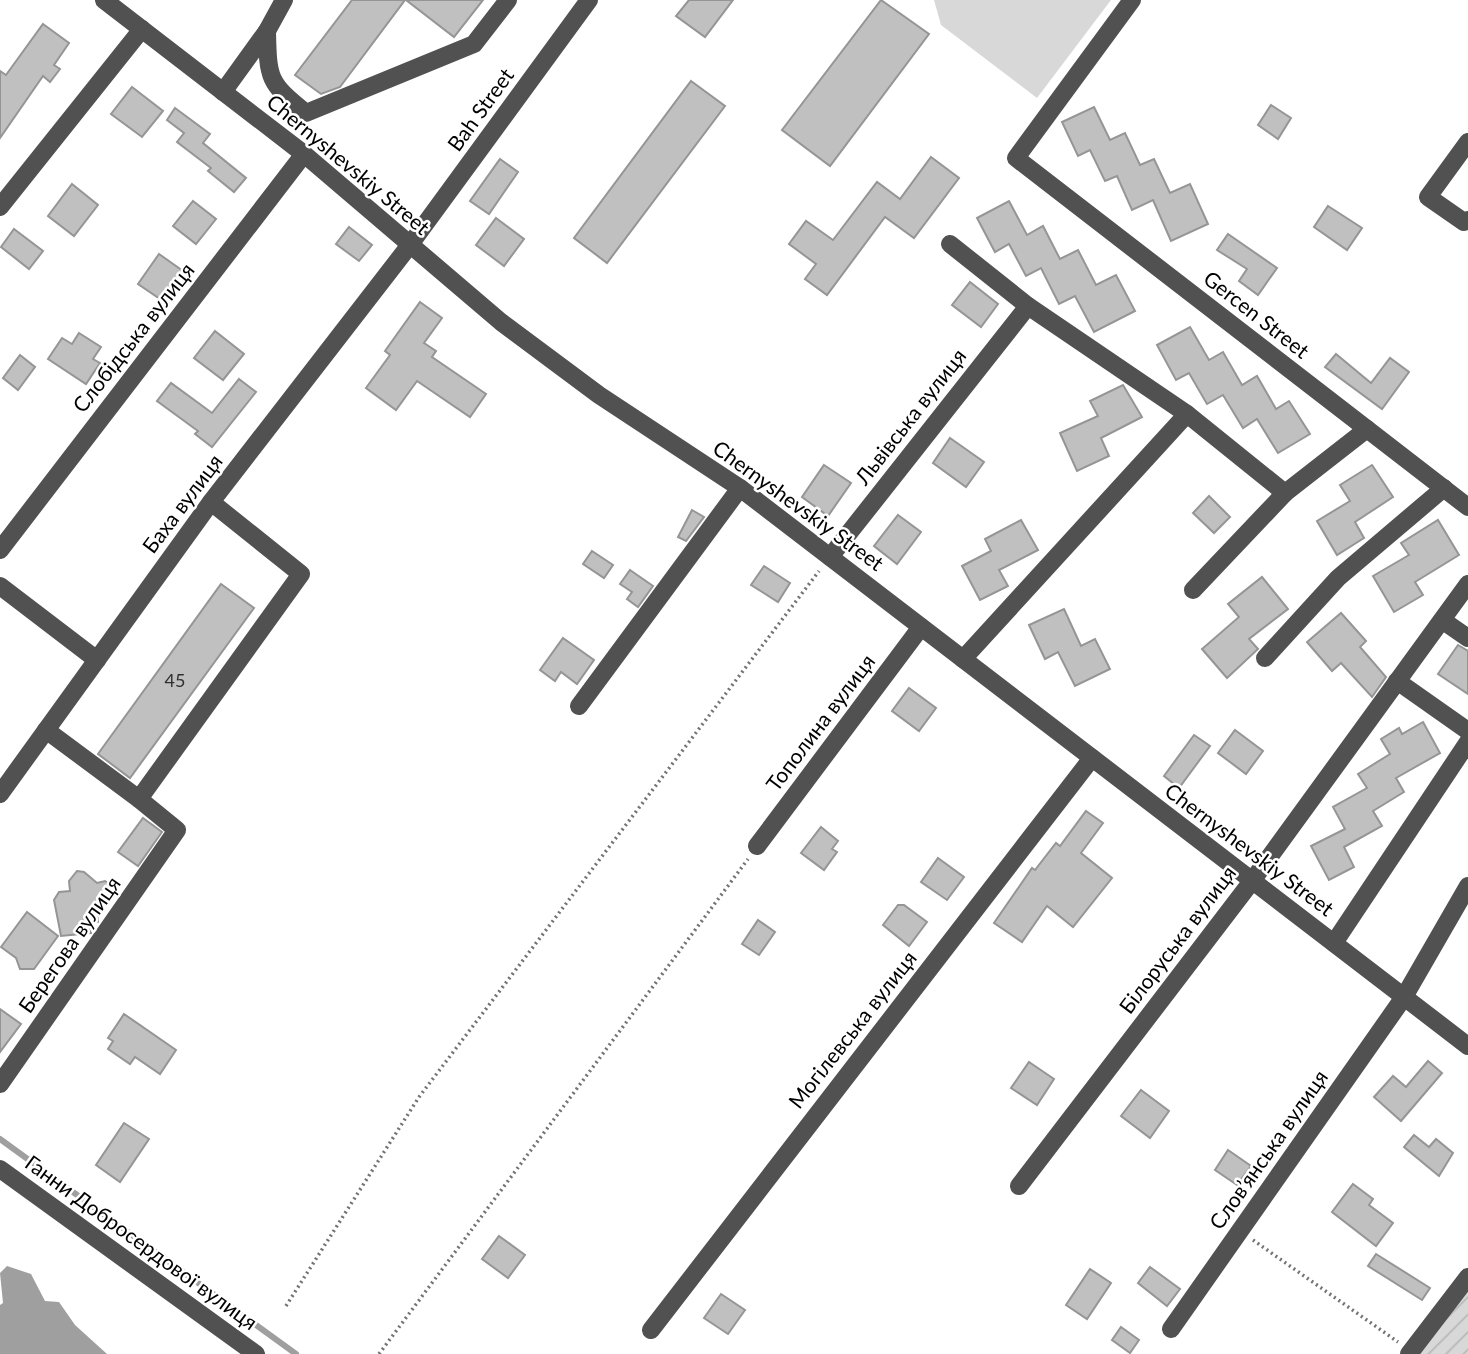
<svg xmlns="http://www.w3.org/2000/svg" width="1468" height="1354" font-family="Lato,sans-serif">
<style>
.grass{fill:#d8d8d8}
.garden{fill:url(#garden-furrows)}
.water{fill:#9f9f9f}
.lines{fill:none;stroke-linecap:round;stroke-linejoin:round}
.stream{stroke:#9f9f9f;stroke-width:6}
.building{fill:#c0c0c0;stroke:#959595;stroke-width:2}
.path{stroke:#737373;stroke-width:3.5;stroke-dasharray:2 3.5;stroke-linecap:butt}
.minor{stroke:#515151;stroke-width:18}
.labels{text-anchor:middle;stroke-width:5;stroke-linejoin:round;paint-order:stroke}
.number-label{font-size:18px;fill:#303030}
.street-label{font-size:21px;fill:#000;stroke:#fff}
</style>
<defs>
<pattern id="garden-furrows" width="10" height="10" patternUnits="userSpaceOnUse" patternTransform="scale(1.75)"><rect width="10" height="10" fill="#d8d8d8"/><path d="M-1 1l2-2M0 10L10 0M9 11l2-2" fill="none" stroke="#b8b8b8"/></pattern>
</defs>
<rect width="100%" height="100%" fill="#fff"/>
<polygon class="grass" points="934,0 1111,0 1037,98 941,25"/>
<polygon class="garden" points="1468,1279 1468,1354 1411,1354"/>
<polygon class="water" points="7,1266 31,1274 45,1301 59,1302 75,1325 107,1354 0,1354 0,1305 3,1303 0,1273"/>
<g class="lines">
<polyline class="stream" points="0,1139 296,1354"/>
</g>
<g class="building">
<polygon points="352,0 405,0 340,87 321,94 295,75"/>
<polygon points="406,0 483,0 454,37"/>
<polygon points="689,0 733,0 705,37 676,16"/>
<polygon points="881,0 929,34 830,166 782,130"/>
<polygon points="43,24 69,43 54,65 60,69 50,82 43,76 0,138 0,71 6,75"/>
<polygon points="691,81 725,106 607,263 574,238"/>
<polygon points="132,87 163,111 142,137 111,114"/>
<polygon points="1271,105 1291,118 1278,139 1258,125"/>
<polygon points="1094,107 1110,140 1125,133 1140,165 1154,159 1170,193 1190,184 1208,224 1171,241 1153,200 1132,210 1117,176 1105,181 1090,150 1078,156 1062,122"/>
<polygon points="175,108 210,134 203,143 246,178 234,192 208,171 211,168 177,142 184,133 167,120"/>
<polygon points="931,157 959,178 914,238 885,217 827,295 805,279 816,264 789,244 806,221 833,240 877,182 900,199"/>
<polygon points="500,159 518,172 489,214 470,201"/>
<polygon points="72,184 98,205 74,236 48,216"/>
<polygon points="193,201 216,219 196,244 173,226"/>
<polygon points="1009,201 1027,235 1043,226 1060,259 1078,250 1096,285 1116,275 1135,311 1094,332 1075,296 1059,304 1041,268 1026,276 1009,244 995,252 977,218"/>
<polygon points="1328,206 1362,228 1347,250 1314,227"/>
<polygon points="496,218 524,239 504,266 476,245"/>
<polygon points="349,227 372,245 359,261 336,244"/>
<polygon points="14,229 43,251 29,269 1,247"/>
<polygon points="1228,234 1277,268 1258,295 1239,281 1247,269 1217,250"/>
<polygon points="159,254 183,271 163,301 138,284"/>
<polygon points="970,282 998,304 981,327 952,305"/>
<polygon points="420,302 442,318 424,343 436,351 432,357 486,394 470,417 417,381 396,410 366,388 390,355 385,351"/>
<polygon points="1190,327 1209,360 1223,352 1242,385 1257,376 1276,409 1289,401 1310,434 1278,453 1257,419 1243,428 1223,395 1207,404 1189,373 1176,380 1157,345"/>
<polygon points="215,331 244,354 223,380 194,358"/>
<polygon points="79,333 101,347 93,359 100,363 86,384 48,359 62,338 72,344"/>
<polygon points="1336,354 1371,383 1390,358 1409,372 1382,409 1325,367"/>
<polygon points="20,355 35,367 18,390 3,378"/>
<polygon points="239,379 256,392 212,447 195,434 198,431 157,401 171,383 212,413"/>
<polygon points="1123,385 1142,417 1101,438 1109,456 1077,471 1060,433 1098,416 1090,401"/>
<polygon points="950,438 984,462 966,487 933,463"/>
<polygon points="824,465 851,483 828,516 802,497"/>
<polygon points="1372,465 1393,497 1355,522 1364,538 1337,555 1317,521 1350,501 1340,485"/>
<polygon points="1209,496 1230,517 1214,533 1193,513"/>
<polygon points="692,510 704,517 686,541 678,537"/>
<polygon points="898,515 921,532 897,564 874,546"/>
<polygon points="1021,520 1038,550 999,570 1008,586 980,600 962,566 991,551 985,539"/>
<polygon points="1438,520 1459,555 1415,582 1423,595 1394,612 1373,576 1409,555 1401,543"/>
<polygon points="592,551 613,565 604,578 583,564"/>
<polygon points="764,566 790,583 778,602 751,585"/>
<polygon points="630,570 653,586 638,607 627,599 632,592 620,584"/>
<polygon points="1262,577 1288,609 1249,639 1258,649 1227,678 1202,649 1239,617 1228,604"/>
<polygon points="221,584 254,608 130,778 98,754"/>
<polygon points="1064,609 1081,646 1095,639 1110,669 1075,686 1058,652 1045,659 1029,625"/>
<polygon points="1341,613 1366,641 1360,647 1386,677 1372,697 1341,663 1332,671 1307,642"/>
<polygon points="563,638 594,660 577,684 561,672 555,681 540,670"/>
<polygon points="1458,645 1468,651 1468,694 1438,674"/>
<polygon points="909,688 936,708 919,731 892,711"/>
<polygon points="1423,722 1440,753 1396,778 1404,792 1373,811 1382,826 1344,847 1354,867 1329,880 1311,846 1345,829 1333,807 1367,788 1358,774 1390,754 1381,739 1399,728 1402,734"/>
<polygon points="1235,730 1263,751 1246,774 1218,753"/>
<polygon points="1194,735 1210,746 1179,788 1164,776"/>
<polygon points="1086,811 1103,823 1081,853 1112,878 1073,927 1047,906 1022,942 994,923 1032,868 1035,870 1056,843 1060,846"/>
<polygon points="143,818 162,832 138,866 118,852"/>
<polygon points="821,827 838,841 832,849 837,852 824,870 801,853"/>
<polygon points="938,858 964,877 947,900 921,882"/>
<polygon points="77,871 84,872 97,883 105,881 111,885 112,894 110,900 102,901 103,910 97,911 98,922 90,923 91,933 61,936 54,900 59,892 70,891 69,881"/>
<polygon points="898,905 904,905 927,922 909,946 883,925"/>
<polygon points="27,912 58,936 34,969 20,969 16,958 1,947"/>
<polygon points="758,920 775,932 759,955 742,944"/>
<polygon points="0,1009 21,1024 0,1052"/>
<polygon points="124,1014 176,1050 160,1074 135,1057 130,1064 108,1049 113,1041 108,1038"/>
<polygon points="1428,1061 1442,1073 1401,1121 1374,1097 1393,1076 1406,1087"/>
<polygon points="1029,1062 1054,1079 1037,1105 1011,1088"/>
<polygon points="1141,1090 1169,1111 1150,1138 1121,1116"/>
<polygon points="124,1123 149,1139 120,1182 96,1165"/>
<polygon points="1414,1135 1429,1147 1436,1139 1453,1153 1439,1176 1404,1147"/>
<polygon points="1228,1150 1251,1166 1237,1185 1215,1170"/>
<polygon points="1353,1184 1373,1199 1369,1205 1393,1223 1376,1246 1332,1212"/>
<polygon points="499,1236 525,1255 508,1278 482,1259"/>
<polygon points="1376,1254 1430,1288 1422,1300 1368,1266"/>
<polygon points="1150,1267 1180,1289 1167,1306 1138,1283"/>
<polygon points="1090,1269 1111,1283 1087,1319 1066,1305"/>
<polygon points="721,1294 745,1310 728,1334 704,1318"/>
<polygon points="1121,1327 1139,1340 1130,1353 1112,1340"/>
</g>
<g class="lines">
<g class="path">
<polyline points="1253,1240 1398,1342"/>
<polyline points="286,1306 419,1097 819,571"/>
<polyline points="379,1354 748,859"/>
</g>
<g class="minor">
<polyline points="104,0 304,154 501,322 599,395 740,488 1468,1046"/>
<polyline points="1132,0 1016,158 1468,507"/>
<path d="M267,31C268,78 268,83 306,113L474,44L508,0"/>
<polyline points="223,92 267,31 284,0"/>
<polyline points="1468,142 1428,197 1464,222 1468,220"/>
<polyline points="0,207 142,29"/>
<polyline points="950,244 1028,306 1187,414"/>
<polyline points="0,550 304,154"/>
<polyline points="830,557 1028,306"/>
<polyline points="0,586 97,660"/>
<polyline points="1193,590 1285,493"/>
<polyline points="1442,620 1468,638"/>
<polyline points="1265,658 1338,578 1444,488"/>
<polyline points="963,659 1187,414 1285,493 1367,429"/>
<polyline points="1397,681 1468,731"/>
<polyline points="579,706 740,488"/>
<polyline points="46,730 139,799 301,574 211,502"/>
<polyline points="0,794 211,502 409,246 589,0"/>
<polyline points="757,846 921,627"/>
<polyline points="1334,943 1468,742"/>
<polyline points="0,1084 177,830 139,799"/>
<polyline points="0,1169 256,1354"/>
<polyline points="1019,1186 1252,881 1468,584"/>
<polyline points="1171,1329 1404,997 1468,886"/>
<polyline points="651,1330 1092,758"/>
<polyline points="1409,1354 1468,1277"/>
</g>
</g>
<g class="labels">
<g class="number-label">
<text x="175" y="687">45</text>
</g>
<g class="street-label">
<text transform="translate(481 110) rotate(-54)" y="7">Bah Street</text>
<text transform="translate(348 165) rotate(40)" y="7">Chernyshevskiy Street</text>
<text transform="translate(1256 315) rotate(38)" y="7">Gercen Street</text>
<text transform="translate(134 338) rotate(-52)" y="7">Слобідська вулиця</text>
<text transform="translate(911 417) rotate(-52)" y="7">Львівська вулиця</text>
<text transform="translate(183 504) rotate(-53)" y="7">Баха вулиця</text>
<text transform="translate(798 506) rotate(36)" y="7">Chernyshevskiy Street</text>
<text transform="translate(821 723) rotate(-53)" y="7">Тополина вулиця</text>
<text transform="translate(1249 850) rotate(37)" y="7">Chernyshevskiy Street</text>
<text transform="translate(1178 940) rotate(-53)" y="7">Білоруська вулиця</text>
<text transform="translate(70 945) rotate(-55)" y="7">Берегова вулиця</text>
<text transform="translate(853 1030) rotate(-52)" y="7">Могілевська вулиця</text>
<text transform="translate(1269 1150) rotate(-55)" y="7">Слов’янська вулиця</text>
<text transform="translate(141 1243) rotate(36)" y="7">Ганни Добросердової вулиця</text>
</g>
</g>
</svg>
